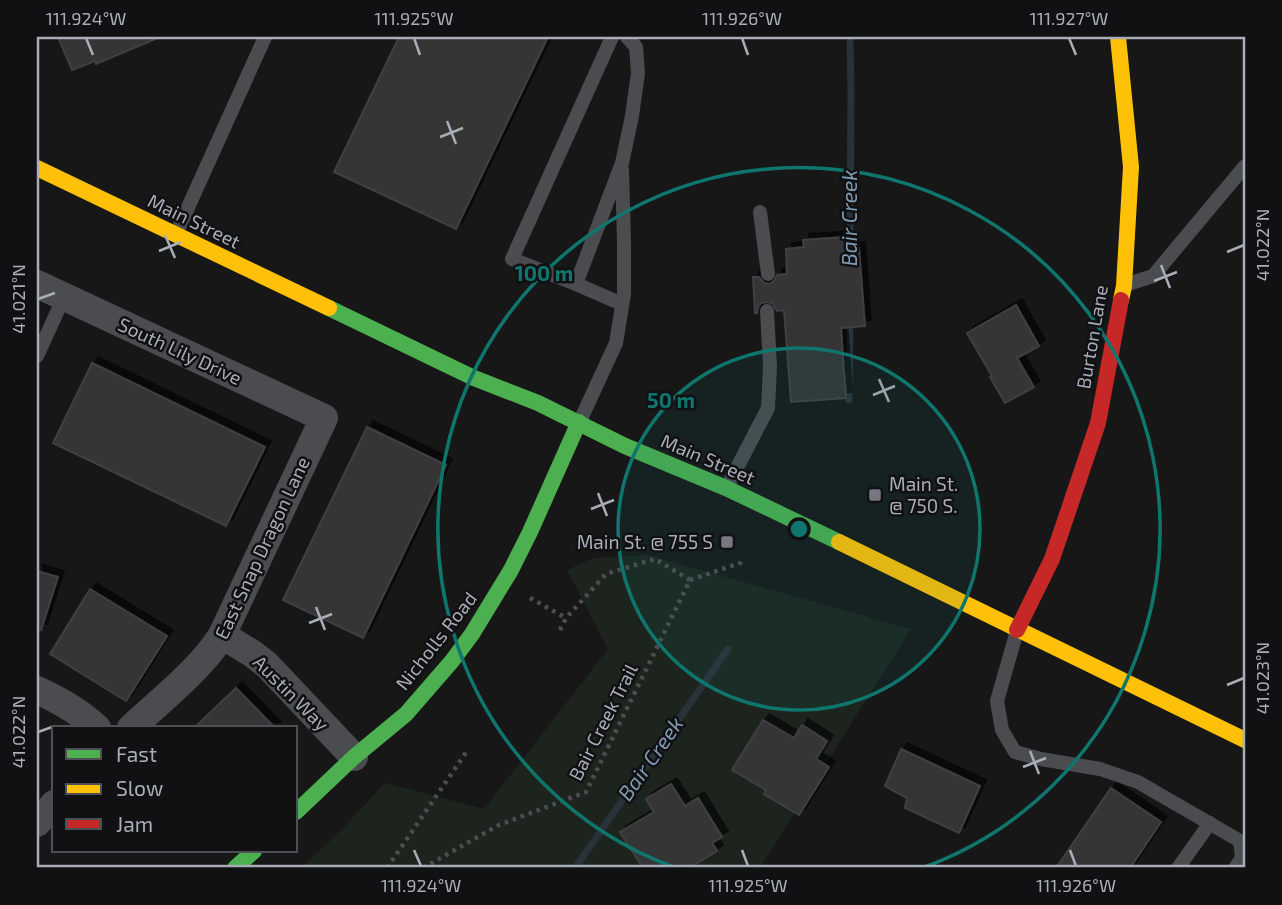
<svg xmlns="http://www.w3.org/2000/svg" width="1282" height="905" font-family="'Exo 2',sans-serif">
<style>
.green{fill:#1d241e}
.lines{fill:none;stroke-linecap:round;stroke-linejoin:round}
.stream{stroke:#2a3239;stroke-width:7}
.building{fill:#353536;stroke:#3f4043;stroke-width:2;filter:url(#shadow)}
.path{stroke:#4d4e52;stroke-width:4.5;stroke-dasharray:3.5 5;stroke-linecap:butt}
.lane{stroke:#4b4c50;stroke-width:14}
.street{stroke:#4b4c50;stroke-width:28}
.fast{stroke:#4caf50;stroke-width:16}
.slow{stroke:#ffc107;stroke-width:16}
.jam{stroke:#c62828;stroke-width:16}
.ticks{fill:none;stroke:#a8adb8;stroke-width:2.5}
.ring{fill:none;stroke:#0f766e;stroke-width:3.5}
.poi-dot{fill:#757880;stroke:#111113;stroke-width:2.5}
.labels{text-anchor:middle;stroke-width:5;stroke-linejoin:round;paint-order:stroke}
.street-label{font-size:19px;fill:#a8adb8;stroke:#111113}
.poi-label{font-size:19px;fill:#a8adb8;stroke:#111113;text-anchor:start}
.water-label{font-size:21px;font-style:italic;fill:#7f9bb3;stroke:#111113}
.centre{fill:#0f766e;stroke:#111113;stroke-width:3.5}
.ring-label{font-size:21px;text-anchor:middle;font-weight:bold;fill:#0f766e;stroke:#111113;stroke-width:5;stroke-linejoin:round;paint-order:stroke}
.neatline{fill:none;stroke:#a8adb8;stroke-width:2.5}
.ticks-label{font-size:18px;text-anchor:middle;fill:#a8adb8}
</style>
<defs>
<filter id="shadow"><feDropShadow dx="6" dy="-6" stdDeviation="0" flood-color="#0009"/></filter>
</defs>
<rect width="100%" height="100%" fill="#171717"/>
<polygon class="green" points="647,555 911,629 760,868 302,868 346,825 385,783 484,809 608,649 567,570 593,558"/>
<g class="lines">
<g class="stream">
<polyline points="850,37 851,91 850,256"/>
<polyline points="849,400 850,320"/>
<polyline points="575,868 728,649"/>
</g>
</g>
<g class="building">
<polygon points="58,37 160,37 96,64 95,61 72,70"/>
<polygon points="399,37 548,37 456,229 334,172"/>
<polygon points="845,237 845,249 859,248 865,326 841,328 846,398 791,402 784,310 777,311 772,303 766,302 761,303 758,307 757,313 755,313 753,277 759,277 764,283 769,284 774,281 777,275 787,274 786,249 804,247 803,240"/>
<polygon points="1016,305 1039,346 1017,358 1034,387 1005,403 990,377 992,376 967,333"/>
<polygon points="92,363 265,447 226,526 53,443"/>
<polygon points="367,427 446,465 363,638 283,600"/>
<polygon points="37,571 58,577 41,630 37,629"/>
<polygon points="90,589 167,636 126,701 50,654"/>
<polygon points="236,688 275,728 194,728"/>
<polygon points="763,720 794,738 802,725 827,741 816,759 829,767 799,815 764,794 766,790 732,770"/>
<polygon points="901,749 980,786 959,833 905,808 907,798 885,786"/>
<polygon points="671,784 685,806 698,798 722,837 712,843 717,851 689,868 643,868 620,832 654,812 646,799"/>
<polygon points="1111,788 1161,822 1130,868 1056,868"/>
</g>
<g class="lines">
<g class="path">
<polyline points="530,598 566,618"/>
<polyline points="560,630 566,618 606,574 655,559 690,580"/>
<polyline points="387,868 467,751"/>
<polyline points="423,868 499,825 586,792 690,580 740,563 743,558"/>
</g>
<g class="lane">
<polyline points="612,37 512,259 576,284 622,163 632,116 638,73 636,47 627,37"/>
<polyline points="760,212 768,274"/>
<polyline points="176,234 265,37"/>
<polyline points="576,284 622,304"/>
<polyline points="1128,284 1153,276 1245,166"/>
<polyline points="37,356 64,297"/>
<polyline points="580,421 616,343 624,294 624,242 622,170"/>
<polyline points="727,487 768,408 770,367 767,311"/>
<polyline points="1017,631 997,701 1002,730 1015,752 1041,759 1100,769 1138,782 1240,841 1242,858 1235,868"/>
<polyline points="1178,868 1210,823"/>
</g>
<g class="street">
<path d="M37,284L324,418L222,635C202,668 160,701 131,728"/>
<polyline points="222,635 253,654 267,665 354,757"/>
<path d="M37,690C59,700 79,711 97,728"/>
<polyline points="37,823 54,804"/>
</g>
<g class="fast">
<polyline points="329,308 474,378 538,403 625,446 726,488 839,542"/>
<polyline points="296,812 354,757 406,714 452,661 472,634 511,570 530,532 579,422"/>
<polyline points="235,868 254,851"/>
</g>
<g class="slow">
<polyline points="1118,37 1131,167 1124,286 1121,300"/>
<polyline points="37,168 329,308"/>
<polyline points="839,542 1245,740"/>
</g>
<polyline class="jam" points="1017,630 1052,559 1098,423 1121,300"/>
</g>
<path class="ticks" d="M86,38L93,55M414,38L420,55M742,38L748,55M1069,38L1076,55M447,121L456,144M440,137L463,128M165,235L175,258M159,251L181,242M1227,252L1244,245M1161,265L1170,288M1154,281L1177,272M38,299L55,293M879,379L889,402M873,395L895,386M598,493L607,516M591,509L614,500M316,607L325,630M309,623L332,614M1227,685L1244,678M38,732L55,726M1030,751L1039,774M1023,767L1046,758M414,850L421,866M742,850L748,866M1070,850L1076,866"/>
<circle cx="799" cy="529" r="181" fill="#0f766e" fill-opacity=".12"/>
<g class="ring">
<circle cx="799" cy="529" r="181"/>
<path d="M676 868A361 361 0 1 1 922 868"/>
</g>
<g class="poi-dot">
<rect x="868" y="488" width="14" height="14" rx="3.5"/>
<rect x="720" y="535" width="14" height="14" rx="3.5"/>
</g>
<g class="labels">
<g class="street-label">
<text transform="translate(194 221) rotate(26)" y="7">Main Street</text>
<text transform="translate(1092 337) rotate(-80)" y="7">Burton Lane</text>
<text transform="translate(180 351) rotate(25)" y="7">South Lily Drive</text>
<text transform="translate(708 459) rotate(23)" y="7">Main Street</text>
<text transform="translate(262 548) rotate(-65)" y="7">East Snap Dragon Lane</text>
<text transform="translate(436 641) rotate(-52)" y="7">Nicholls Road</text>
<text transform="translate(291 693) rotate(45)" y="7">Austin Way</text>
<text transform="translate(603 722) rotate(-63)" y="7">Bair Creek Trail</text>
</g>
<g class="poi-label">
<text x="889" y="491">Main St.<tspan x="889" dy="22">@ 750 S.</tspan></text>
<text x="713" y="549" text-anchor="end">Main St. @ 755 S</text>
</g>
<g class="water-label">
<text transform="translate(850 218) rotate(-90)" y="7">Bair Creek</text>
<text transform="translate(651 759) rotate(-55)" y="7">Bair Creek</text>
</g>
</g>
<circle cx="799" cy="529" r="10" class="centre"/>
<g class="ring-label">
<text x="544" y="281">100 m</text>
<text x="671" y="408">50 m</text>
</g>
<rect width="1282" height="905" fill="none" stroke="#111113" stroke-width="77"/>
<rect x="52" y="726" width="245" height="126" fill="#111113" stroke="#4d4f55" stroke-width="2"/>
<rect x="66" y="749" width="35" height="10" fill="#4caf50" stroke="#4d4f55" stroke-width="2"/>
<text x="116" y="762" font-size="21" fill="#a8adb8">Fast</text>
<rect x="66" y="784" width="35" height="10" fill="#ffc107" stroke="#4d4f55" stroke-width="2"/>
<text x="116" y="796" font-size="21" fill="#a8adb8">Slow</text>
<rect x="66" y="819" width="35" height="10" fill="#c62828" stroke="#4d4f55" stroke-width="2"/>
<text x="116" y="832" font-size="21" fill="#a8adb8">Jam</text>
<rect x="38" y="38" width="1206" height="828" class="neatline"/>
<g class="ticks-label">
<text x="86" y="25">111.924°W</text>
<text x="414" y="25">111.925°W</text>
<text x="742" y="25">111.926°W</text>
<text x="1069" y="25">111.927°W</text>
<text transform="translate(1263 245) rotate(-90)" y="6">41.022°N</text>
<text transform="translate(19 299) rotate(-90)" y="6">41.021°N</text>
<text transform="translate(1263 678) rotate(-90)" y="6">41.023°N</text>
<text transform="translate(19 732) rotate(-90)" y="6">41.022°N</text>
<text x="421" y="892">111.924°W</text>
<text x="748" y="892">111.925°W</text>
<text x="1076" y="892">111.926°W</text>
</g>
</svg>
